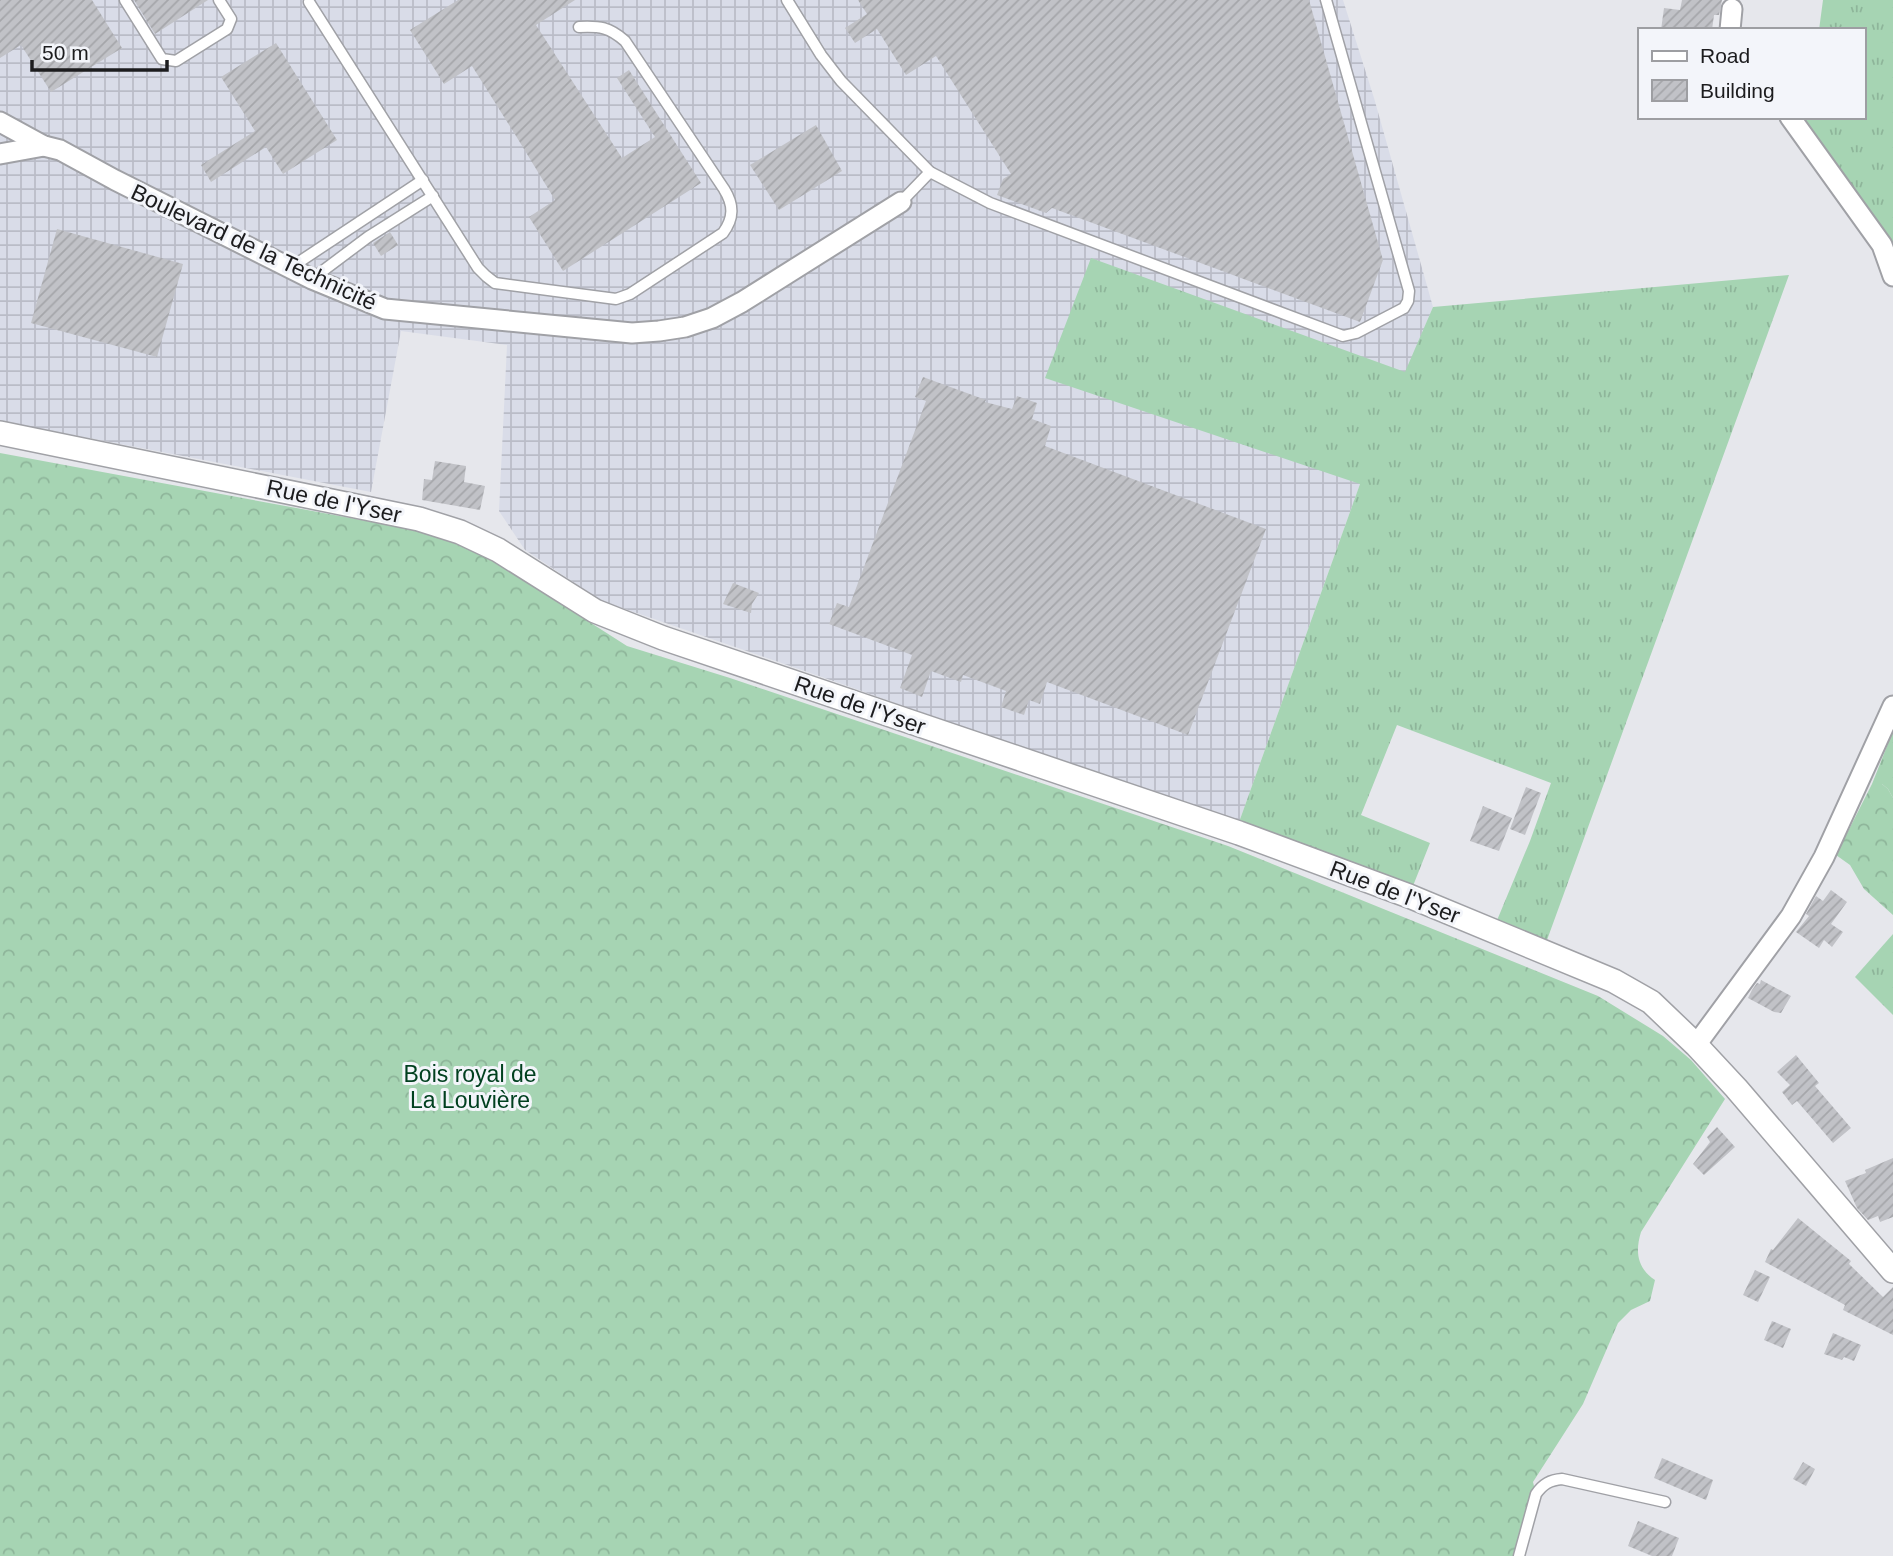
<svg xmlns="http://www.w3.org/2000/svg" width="1893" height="1556" font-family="Helvetica,sans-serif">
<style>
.industrial{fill:url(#industrial-grid)}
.grass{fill:url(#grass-tufts)}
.forest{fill:url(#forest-crowns)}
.building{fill:url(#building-hatch)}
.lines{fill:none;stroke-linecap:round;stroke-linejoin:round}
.service-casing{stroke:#a0a1a6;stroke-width:13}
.minor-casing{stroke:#a0a1a6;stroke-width:23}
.tertiary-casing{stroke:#a0a1a6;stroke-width:26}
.service{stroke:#fff;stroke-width:10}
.minor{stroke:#fff;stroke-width:19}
.tertiary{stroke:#fff;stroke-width:23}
.labels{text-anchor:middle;stroke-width:6;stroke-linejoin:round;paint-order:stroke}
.street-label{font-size:23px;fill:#1c1c1e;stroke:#f3f5fa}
.park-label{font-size:23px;fill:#01401f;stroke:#f3f5fa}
</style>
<defs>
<pattern id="industrial-grid" width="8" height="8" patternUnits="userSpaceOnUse" patternTransform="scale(1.75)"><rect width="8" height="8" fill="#d9dce8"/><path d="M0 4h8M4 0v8" fill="none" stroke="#babcc7"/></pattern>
<pattern id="grass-tufts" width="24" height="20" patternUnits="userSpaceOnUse" patternTransform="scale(1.75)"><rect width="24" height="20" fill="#a6d4b3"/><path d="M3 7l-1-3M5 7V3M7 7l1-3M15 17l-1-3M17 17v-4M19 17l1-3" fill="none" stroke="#8eb59a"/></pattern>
<pattern id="forest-crowns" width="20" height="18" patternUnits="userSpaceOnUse" patternTransform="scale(1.75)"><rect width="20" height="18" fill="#a6d4b3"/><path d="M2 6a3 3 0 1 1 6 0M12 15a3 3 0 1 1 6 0" fill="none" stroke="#8eb59a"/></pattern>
<pattern id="building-hatch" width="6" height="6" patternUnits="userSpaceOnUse" patternTransform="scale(1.75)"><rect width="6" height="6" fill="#c1c2c7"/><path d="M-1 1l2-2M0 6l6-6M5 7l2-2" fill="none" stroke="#a5a6aa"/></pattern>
</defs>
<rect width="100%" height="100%" fill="#e6e7ec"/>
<polygon class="industrial" points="0,0 1343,0 1374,98 1433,307 1360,484 1238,825 842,684 602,601 525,550 499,511 507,345 401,331 371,492 0,421"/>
<g class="grass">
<polygon points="1823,0 1893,0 1893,255 1805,129 1806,117 1863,117 1863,30 1819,30"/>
<polygon points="1091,258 1405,372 1433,307 1789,275 1543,951 1493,930 1530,841 1551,783 1397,725 1361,815 1430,843 1409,896 1238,825 1360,484 1045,378"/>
<polygon points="1893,731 1893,798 1888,789 1882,784 1872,784"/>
<polygon points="1893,934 1893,1015 1855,977"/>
</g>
<g class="forest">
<path d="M0,453L415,530L456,544L494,561L627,646L730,678L1228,846L1598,996L1663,1036L1691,1060L1725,1099L1641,1232C1635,1252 1637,1268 1655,1280L1650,1301L1631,1310L1618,1323L1583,1404L1533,1482L1536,1494L1518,1556H0Z"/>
<polygon points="1872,784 1882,784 1888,789 1893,798 1893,915 1864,889 1850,865 1836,855"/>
</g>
<g class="building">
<polygon points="0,0 92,0 122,48 51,92 21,45 0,58"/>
<polygon points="134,0 208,0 155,34"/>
<polygon points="458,0 575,0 536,25 622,158 655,137 617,78 629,70 701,183 563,271 529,217 555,200 516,136 472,66 444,84 410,30"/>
<polygon points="858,0 1309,0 1383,260 1360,322 1052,208 1046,213 997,195 1003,179 1011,174 936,56 906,75 877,29 855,43 845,28 867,14"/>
<polygon points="1682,0 1722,0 1719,15 1714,15 1712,30 1661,30 1664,8 1680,10"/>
<polygon points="276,43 337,140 283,174 266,147 211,182 201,165 255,131 221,77"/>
<polygon points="816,125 842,171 779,210 750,165"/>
<polygon points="57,229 183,264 157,357 31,323"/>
<polygon points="390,232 398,245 381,256 373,243"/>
<polygon points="923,377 986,400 985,402 1012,409 1017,396 1037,403 1032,419 1051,426 1045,446 1266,529 1188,735 1047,682 1040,704 1029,700 1024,715 1001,707 1006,691 963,675 961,682 931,671 922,697 900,688 912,655 829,624 837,603 849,607 926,401 915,397"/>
<polygon points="435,461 466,466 464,482 485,486 480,510 422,500 424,479 432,480"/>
<polygon points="733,583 759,593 752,604 751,613 723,604"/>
<polygon points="1526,787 1541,793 1525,835 1510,829"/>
<polygon points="1483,806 1512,818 1499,851 1470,841"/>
<polygon points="1831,890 1847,902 1831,924 1843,932 1832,947 1824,940 1819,948 1796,932 1809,916 1806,914 1816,896 1823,901"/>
<polygon points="1761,980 1791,996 1781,1013 1774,1012 1748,998 1752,990 1757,983 1760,984"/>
<polygon points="1796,1055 1819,1083 1815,1086 1851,1128 1833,1143 1797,1101 1792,1105 1782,1092 1790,1085 1777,1072"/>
<polygon points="1717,1127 1735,1147 1704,1175 1693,1164 1710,1142 1707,1137"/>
<polygon points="1893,1158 1893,1217 1880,1222 1878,1216 1868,1220 1857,1208 1845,1181 1866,1173 1865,1170"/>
<polygon points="1798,1218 1851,1261 1849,1264 1883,1297 1893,1287 1893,1335 1843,1310 1845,1305 1765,1262 1771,1249 1773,1250"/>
<polygon points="1755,1270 1770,1277 1758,1302 1743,1295"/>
<polygon points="1772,1321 1791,1329 1783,1348 1764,1340"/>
<polygon points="1833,1333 1861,1345 1854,1361 1844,1357 1842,1360 1824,1354"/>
<polygon points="1662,1458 1713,1480 1706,1500 1654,1478"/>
<polygon points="1803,1462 1815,1469 1806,1486 1793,1479"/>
<polygon points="1638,1521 1679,1538 1672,1556 1652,1556 1628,1546"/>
</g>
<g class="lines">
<g class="service-casing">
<g id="service">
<polyline points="125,0 162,59 176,61 227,29 231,19 219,0"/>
<polyline points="787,0 821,55 841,81 930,172 990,203 1343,336 1356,333 1404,308 1408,301 1409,291 1326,0"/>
<path d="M309,2L478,268L486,276L495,283L616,299L630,294L723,233C734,218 734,205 724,189L625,41C609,27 600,26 579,27"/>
<polyline points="901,202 930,172"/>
<polyline points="290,268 423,180"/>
<polyline points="312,279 368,237 433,196"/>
<path d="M1519,1556L1536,1494C1543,1484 1550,1480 1562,1479L1665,1502"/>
</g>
</g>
<g class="minor-casing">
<g id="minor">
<polyline points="1730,30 1732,9"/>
<polyline points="1790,117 1882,245 1893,276"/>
<polyline points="0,122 44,146"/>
<polyline points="0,154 44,146 60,150 115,180 312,279 385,309 632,333 659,331 685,327 712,318 742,302 901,202"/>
<polyline points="1696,1045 1791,916 1824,857 1893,706"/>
</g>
</g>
<g class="tertiary-casing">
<polyline id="tertiary" points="0,433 419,519 460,532 498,550 595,611 663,638 1239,833 1409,896 1614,981 1651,1002 1696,1045 1736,1088 1893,1271"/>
</g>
<use href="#service" class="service"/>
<use href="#minor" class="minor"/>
<use href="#tertiary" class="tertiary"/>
</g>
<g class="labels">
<g class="street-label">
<text transform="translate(254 247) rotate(25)" y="8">Boulevard de la Technicité</text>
<text transform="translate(334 501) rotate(12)" y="8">Rue de l'Yser</text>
<text transform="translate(860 705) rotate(19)" y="8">Rue de l'Yser</text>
<text transform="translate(1395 892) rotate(21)" y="8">Rue de l'Yser</text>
</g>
<g class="park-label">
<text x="470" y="1082">Bois royal de<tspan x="470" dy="26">La Louvière</tspan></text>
</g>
</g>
<rect x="1638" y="28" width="228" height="91" fill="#f3f5fa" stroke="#9d9ea2" stroke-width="2"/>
<rect x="1652" y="51" width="35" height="10" fill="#ffffff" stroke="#9d9ea2" stroke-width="2"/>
<text x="1700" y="63" font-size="21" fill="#1c1c1e">Road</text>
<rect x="1652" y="80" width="35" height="21" fill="url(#building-hatch)" stroke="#9d9ea2" stroke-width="2"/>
<text x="1700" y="98" font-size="21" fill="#1c1c1e">Building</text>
<path d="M32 60v10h135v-10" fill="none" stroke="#1c1c1e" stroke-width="3.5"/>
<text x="42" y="60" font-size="21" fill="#1c1c1e" stroke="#f3f5fa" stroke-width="5" paint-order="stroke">50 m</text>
</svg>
